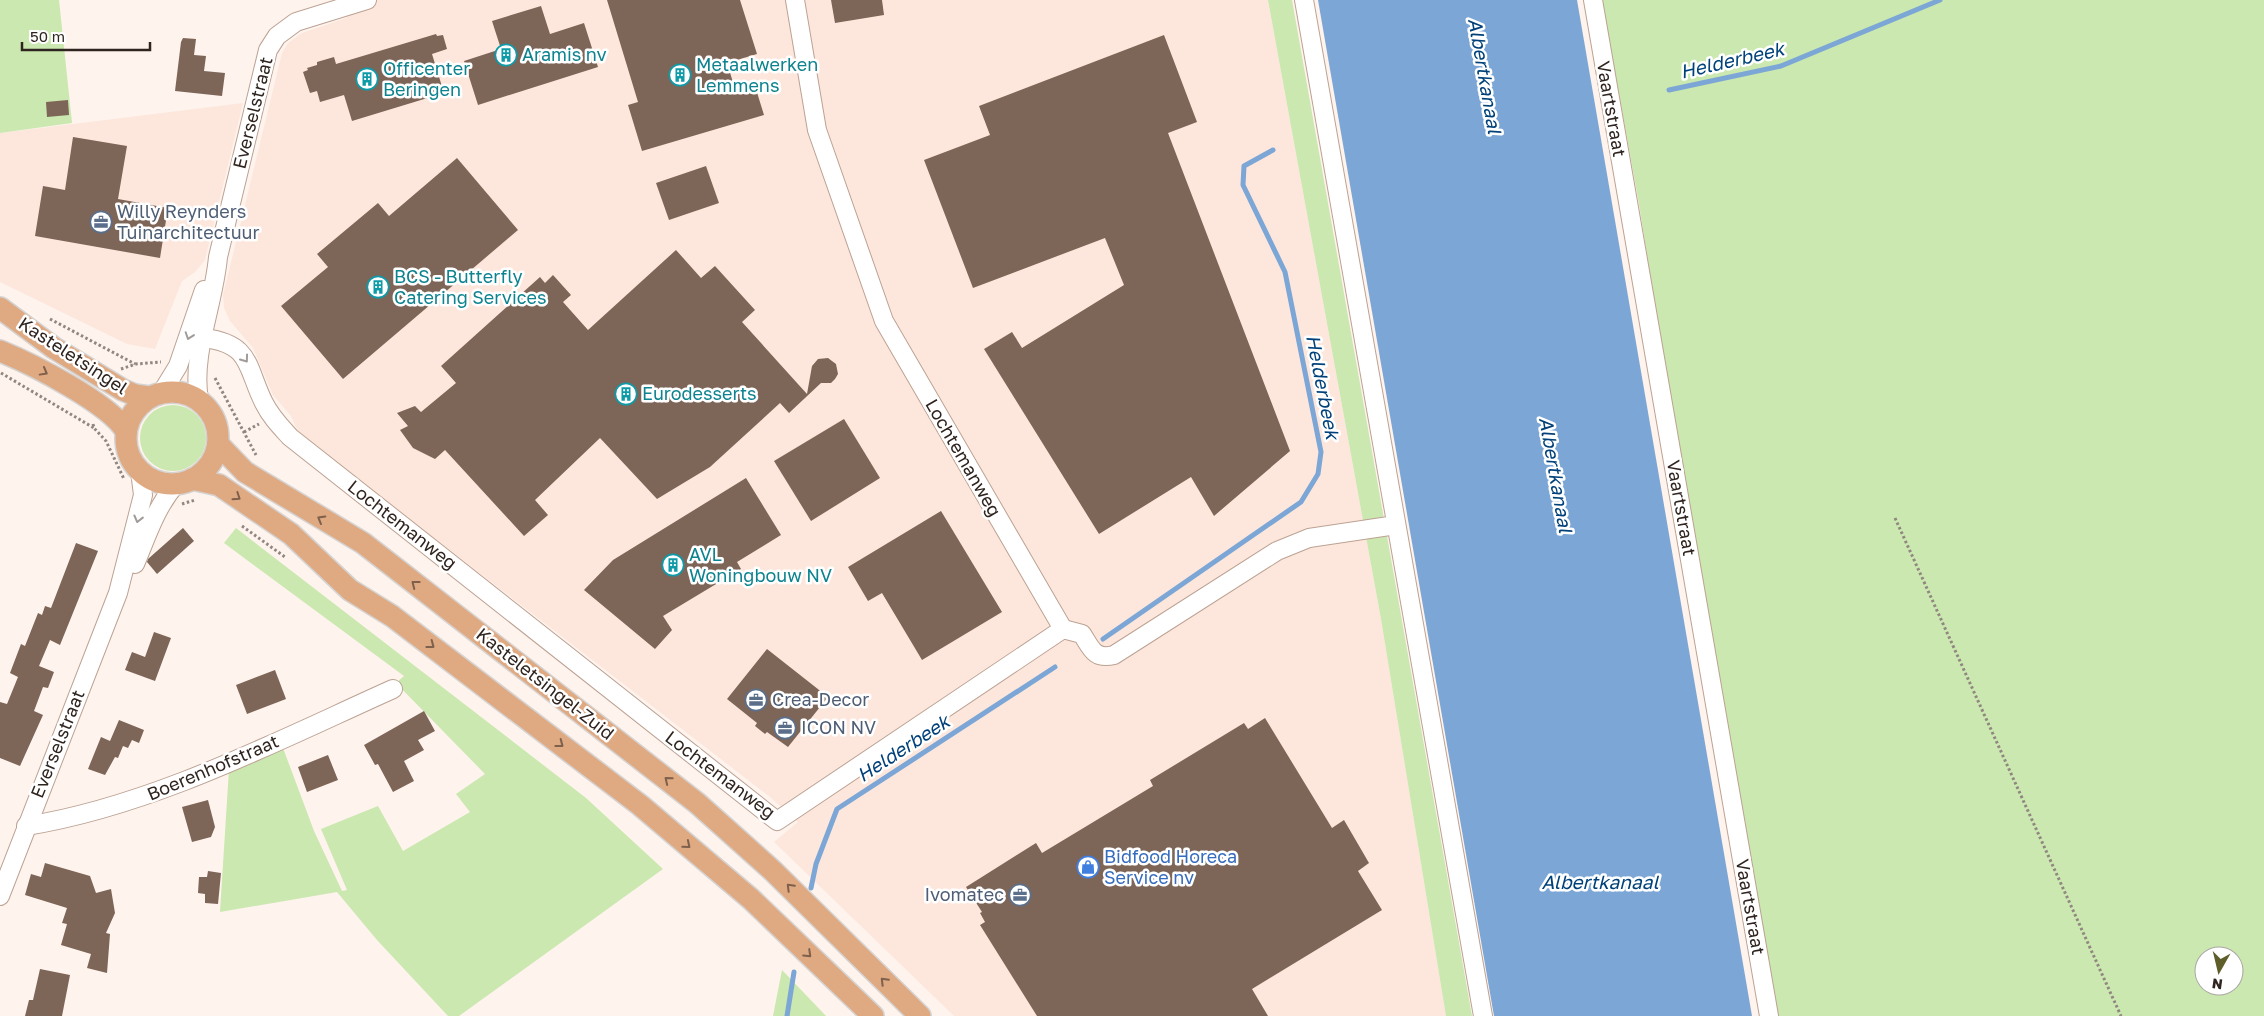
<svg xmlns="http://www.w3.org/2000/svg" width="2264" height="1016" font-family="'Golos Text',sans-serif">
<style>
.built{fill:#fde7dc}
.green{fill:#cae8af;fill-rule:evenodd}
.water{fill:#7ca6d5}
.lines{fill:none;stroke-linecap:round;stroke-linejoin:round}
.stream{stroke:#7ca6d5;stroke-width:5}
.building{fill:#7d6558}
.minor-casing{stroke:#bca293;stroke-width:20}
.major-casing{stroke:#d5d3d2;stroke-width:24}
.path{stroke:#918680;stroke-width:3;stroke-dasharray:2.5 2.5;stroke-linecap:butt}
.minor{stroke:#fff;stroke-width:18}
.major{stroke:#dfa982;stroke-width:21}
.oneway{stroke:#a19c9a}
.oneway2{stroke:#7e604c}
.labels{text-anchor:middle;stroke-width:5;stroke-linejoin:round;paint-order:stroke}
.culture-label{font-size:18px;fill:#0d838f;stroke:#fff;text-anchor:start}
.street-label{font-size:18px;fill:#2f241f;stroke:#fff}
.service-label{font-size:18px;fill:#4e5e75;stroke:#fff;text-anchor:start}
.shop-label{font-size:18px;fill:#366cbe;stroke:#fff;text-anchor:start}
.water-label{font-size:19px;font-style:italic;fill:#00417a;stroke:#fff}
</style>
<rect width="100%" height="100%" fill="#fef3ed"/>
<g class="built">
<polygon points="345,0 1268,0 1381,619 1446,1016 954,1016 774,842 798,822 770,797 299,434 291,416 273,395 253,348 230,321 224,308 223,295 282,53 288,43 302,33 346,18 349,14"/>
<polygon points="243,103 205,260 195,272 182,281 155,349 127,344 0,282 0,133"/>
</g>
<g class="green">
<polygon points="0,0 59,0 72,123 0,133"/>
<polygon points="1268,0 1292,0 1472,1016 1446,1016 1381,619"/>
<path d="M1602,0H2264V1016H1778L1702,604L1639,204ZM2204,956H2234V986H2204Z"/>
<circle cx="173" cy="438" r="33"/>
<polygon points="236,528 586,798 663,869 459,1016 448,1016 377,940 337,892 220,912 229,769 283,748 314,831 342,891 347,890 321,829 378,806 403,851 470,812 456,794 485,774 396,683 404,676 224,543"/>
<polygon points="782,970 826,1016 773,1016"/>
</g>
<polygon class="water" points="1318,0 1577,0 1752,1016 1494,1016"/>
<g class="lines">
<g class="stream">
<polyline points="1669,90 1781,66 1940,0"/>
<polyline points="1103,639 1301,502 1318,474 1321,452 1285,272 1243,185 1244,166 1273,150"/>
<polyline points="811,888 816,864 837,809 1055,667"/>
<polyline points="787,1016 794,972"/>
</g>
</g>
<g class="building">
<polygon points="607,0 740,0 757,54 727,63 736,92 755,86 764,115 642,151 628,105 638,102"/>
<polygon points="831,0 882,0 884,15 835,23"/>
<polygon points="541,6 550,34 584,23 598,67 478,105 464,61 501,49 492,21"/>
<polygon points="436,34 437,36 443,35 447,49 432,54 444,93 352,121 344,95 320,102 317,91 310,93 303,72 308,70 307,68 317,65 317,62 334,57 336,64"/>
<polygon points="1164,35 1197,122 1168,133 1290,451 1214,516 1191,477 1099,534 984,349 1012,332 1022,348 1124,285 1105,238 973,288 924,160 990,135 979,106"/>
<polygon points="183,38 196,39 194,55 206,56 204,71 225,73 222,96 175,91 181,42"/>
<polygon points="68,100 69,115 47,117 46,102"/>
<polygon points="73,137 127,146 118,199 168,208 160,258 35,236 43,186 65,190"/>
<polygon points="457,158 518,230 343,379 281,306 328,267 317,254 378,203 389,216"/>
<polygon points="706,166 719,203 669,220 656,183"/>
<polygon points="676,250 701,278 715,266 755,310 742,322 807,394 812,366 818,359 828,358 836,364 838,374 835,379 831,383 821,383 789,413 780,403 710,467 657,499 600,438 535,500 548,515 524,536 445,450 435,459 413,448 400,430 408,426 397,413 415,406 421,412 456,383 441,366 540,277 545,283 553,275 571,295 563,302 588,330"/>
<polygon points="844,419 880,478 811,521 774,461"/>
<polygon points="746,478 781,535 737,562 741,569 663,616 672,630 655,649 584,590 613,560"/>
<polygon points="941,511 1002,612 922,660 882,593 868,601 848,567"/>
<polygon points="183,528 194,541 157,574 147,562 148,559"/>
<polygon points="76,543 98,551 60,645 50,640 39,666 54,672 48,688 43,687 34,711 43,715 20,766 0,758 0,702 7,704 18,677 10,673 21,644 25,646 38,613 42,615 45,606 51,608"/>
<polygon points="154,632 171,638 155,681 125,670 132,652 145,657"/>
<polygon points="767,649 828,697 788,747 767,732 765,734 755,726 757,723 727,699"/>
<polygon points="275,670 286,699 247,714 236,685"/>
<polygon points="424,711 435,731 418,740 424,750 404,761 414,781 393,792 378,764 375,765 364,745"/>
<polygon points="1265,718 1332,828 1344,820 1369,863 1358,871 1382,910 1252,989 1268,1016 1037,1016 980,925 985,922 980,913 982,912 966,887 1036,843 1042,853 1153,786 1150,780 1244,723 1248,729"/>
<polygon points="119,720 144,730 139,743 132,740 128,748 123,746 118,758 115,757 105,775 88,769 101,737 110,741"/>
<polygon points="328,755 338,780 307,792 298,767"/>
<polygon points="208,800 215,827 211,837 192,842 182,807"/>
<polygon points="45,863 90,876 96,893 111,889 115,913 106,933 110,934 107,973 87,968 91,954 61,945 67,924 62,923 67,908 25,895 31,874 41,877"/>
<polygon points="208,871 221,873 218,904 205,903 205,894 198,893 199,877 207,877"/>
<polygon points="40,969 70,975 62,1016 25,1016 29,1000 33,1000"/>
</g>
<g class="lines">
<g class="minor-casing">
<g id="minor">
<polyline points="795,0 817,130 884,321 1063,629"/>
<polyline points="1304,0 1483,1016"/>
<polyline points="1593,0 1769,1016"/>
<path d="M204,338C252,344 246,367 264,403C271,417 280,426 290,437L777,821L1063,629"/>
<polyline points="162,392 178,366 204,290"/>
<path d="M199,399C191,355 214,304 218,257L268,50L277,36L296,22L367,0"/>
<path d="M135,564C147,536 156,506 177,483"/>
<path d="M1063,629L1082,634C1091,648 1094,660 1114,655L1277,551L1309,538L1396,525"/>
<path d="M26,826C152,806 277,741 393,689"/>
<polyline points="0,896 118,593 143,495 140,471"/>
</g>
</g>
<g class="major-casing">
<g id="major">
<polyline points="0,308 54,348 123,390 135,395 149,397"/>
<path d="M0,351C32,364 109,403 126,431"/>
<circle cx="172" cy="438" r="46"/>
<polyline points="219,445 245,472 363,543 697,803 773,871 920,1016"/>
<polyline points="192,479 219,485 291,534 350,590 392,616 640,805 751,899 873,1016"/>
</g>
</g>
<g class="path">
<polyline points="50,319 135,364"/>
<polyline points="121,369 136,364 161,362"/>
<polyline points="1,373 94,428"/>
<polyline points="215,378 256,455"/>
<polyline points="93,424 94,428 106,441 124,479"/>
<polyline points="244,432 259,424"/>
<polyline points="182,504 195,500"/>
<polyline points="1895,518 2121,1016"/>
<polyline points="242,526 285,557"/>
</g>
<use href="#minor" class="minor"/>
<use href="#major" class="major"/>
</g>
<defs><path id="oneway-chevron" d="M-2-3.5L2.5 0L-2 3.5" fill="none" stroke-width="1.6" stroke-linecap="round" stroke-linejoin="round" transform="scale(1.25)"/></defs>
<g class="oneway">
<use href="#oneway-chevron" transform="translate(189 336) rotate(109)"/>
<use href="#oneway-chevron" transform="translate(245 359) rotate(54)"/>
<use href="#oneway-chevron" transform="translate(138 519) rotate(104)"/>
</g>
<g class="oneway2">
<use href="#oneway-chevron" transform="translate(44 372) rotate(29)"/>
<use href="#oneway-chevron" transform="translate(237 497) rotate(34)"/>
<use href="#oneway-chevron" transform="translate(321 519) rotate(-150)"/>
<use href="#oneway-chevron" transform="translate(415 584) rotate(-142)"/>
<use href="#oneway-chevron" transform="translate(431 645) rotate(37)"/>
<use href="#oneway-chevron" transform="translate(560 744) rotate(37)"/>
<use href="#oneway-chevron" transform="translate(668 780) rotate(-141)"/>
<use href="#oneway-chevron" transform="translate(687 845) rotate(40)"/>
<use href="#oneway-chevron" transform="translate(790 887) rotate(-135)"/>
<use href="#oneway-chevron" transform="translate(808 954) rotate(44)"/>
<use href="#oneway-chevron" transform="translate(884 981) rotate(-135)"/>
</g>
<defs>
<g id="building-ring" transform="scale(1.125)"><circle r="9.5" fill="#fff" stroke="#0f9aa8" stroke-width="1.5"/><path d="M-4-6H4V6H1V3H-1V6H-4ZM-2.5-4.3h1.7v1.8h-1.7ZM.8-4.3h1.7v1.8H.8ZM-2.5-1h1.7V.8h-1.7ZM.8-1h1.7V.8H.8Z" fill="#0f9aa8"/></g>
<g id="office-ring" transform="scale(1.125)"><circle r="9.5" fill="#fff" stroke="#5c6f8a" stroke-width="1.5"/><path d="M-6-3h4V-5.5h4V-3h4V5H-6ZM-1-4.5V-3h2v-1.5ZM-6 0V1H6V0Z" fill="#5c6f8a"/></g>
<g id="shop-ring" transform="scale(1.125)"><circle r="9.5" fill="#fff" stroke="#3f7fe0" stroke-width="1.5"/><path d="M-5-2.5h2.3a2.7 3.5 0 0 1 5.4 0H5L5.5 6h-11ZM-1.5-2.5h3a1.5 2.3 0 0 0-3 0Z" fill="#3f7fe0"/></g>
</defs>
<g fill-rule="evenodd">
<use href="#building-ring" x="506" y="55"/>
<use href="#building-ring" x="680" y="75"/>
<use href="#building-ring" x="367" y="79"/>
<use href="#office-ring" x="101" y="222"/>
<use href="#building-ring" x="378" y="287"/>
<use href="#building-ring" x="626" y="394"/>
<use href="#building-ring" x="673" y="565"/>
<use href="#office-ring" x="756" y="700"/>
<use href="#office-ring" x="785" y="728"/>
<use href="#shop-ring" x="1088" y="867"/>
<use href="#office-ring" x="1020" y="895"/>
</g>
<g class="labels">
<g class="culture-label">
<text x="522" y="61">Aramis nv</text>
<text x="696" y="71">Metaalwerken<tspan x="696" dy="21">Lemmens</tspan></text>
<text x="383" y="75">Officenter<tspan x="383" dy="21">Beringen</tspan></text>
<text x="394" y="283">BCS - Butterfly<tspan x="394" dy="21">Catering Services</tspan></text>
<text x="642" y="400">Eurodesserts</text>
<text x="689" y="561">AVL<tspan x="689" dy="21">Woningbouw NV</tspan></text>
</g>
<g class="street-label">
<text transform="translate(1611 109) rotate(80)" y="6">Vaartstraat</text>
<text transform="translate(253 113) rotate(-76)" y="6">Everselstraat</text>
<text transform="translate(73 356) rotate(33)" y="6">Kasteletsingel</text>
<text transform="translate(963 458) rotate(60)" y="6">Lochtemanweg</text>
<text transform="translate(1681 508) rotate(80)" y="6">Vaartstraat</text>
<text transform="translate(402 525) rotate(38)" y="6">Lochtemanweg</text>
<text transform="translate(545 684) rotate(38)" y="6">Kasteletsingel-Zuid</text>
<text transform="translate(58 744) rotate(-68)" y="6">Everselstraat</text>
<text transform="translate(213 768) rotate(-23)" y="6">Boerenhofstraat</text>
<text transform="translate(720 775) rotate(37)" y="6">Lochtemanweg</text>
<text transform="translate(1750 907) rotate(80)" y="6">Vaartstraat</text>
</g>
<g class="service-label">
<text x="117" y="218">Willy Reynders<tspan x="117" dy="21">Tuinarchitectuur</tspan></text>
<text x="772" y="706">Crea-Decor</text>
<text x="801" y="734">ICON NV</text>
<text x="1004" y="901" text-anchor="end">Ivomatec</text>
</g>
<g class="shop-label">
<text x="1104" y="863">Bidfood Horeca<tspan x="1104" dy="21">Service nv</tspan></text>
</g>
<g class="water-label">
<text transform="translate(1732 60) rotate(-13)" y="7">Helderbeek</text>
<text transform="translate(1485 76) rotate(80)" y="7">Albertkanaal</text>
<text transform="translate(1323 387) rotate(79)" y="7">Helderbeek</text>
<text transform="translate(1556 475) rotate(80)" y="7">Albertkanaal</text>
<text transform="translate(903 748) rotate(-33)" y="7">Helderbeek</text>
<text x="1600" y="889">Albertkanaal</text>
</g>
</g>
<g transform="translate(2219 971) rotate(188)"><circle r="24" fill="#ffffff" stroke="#aca7a5"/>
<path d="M0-4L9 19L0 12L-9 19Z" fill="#5e5e2b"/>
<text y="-8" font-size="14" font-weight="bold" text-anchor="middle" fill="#2f241f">N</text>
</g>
<path d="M22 42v8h128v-8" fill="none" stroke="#2f241f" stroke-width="2.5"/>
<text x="30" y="42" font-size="15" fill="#2f241f" stroke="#ffffff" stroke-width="4" paint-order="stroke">50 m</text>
</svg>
